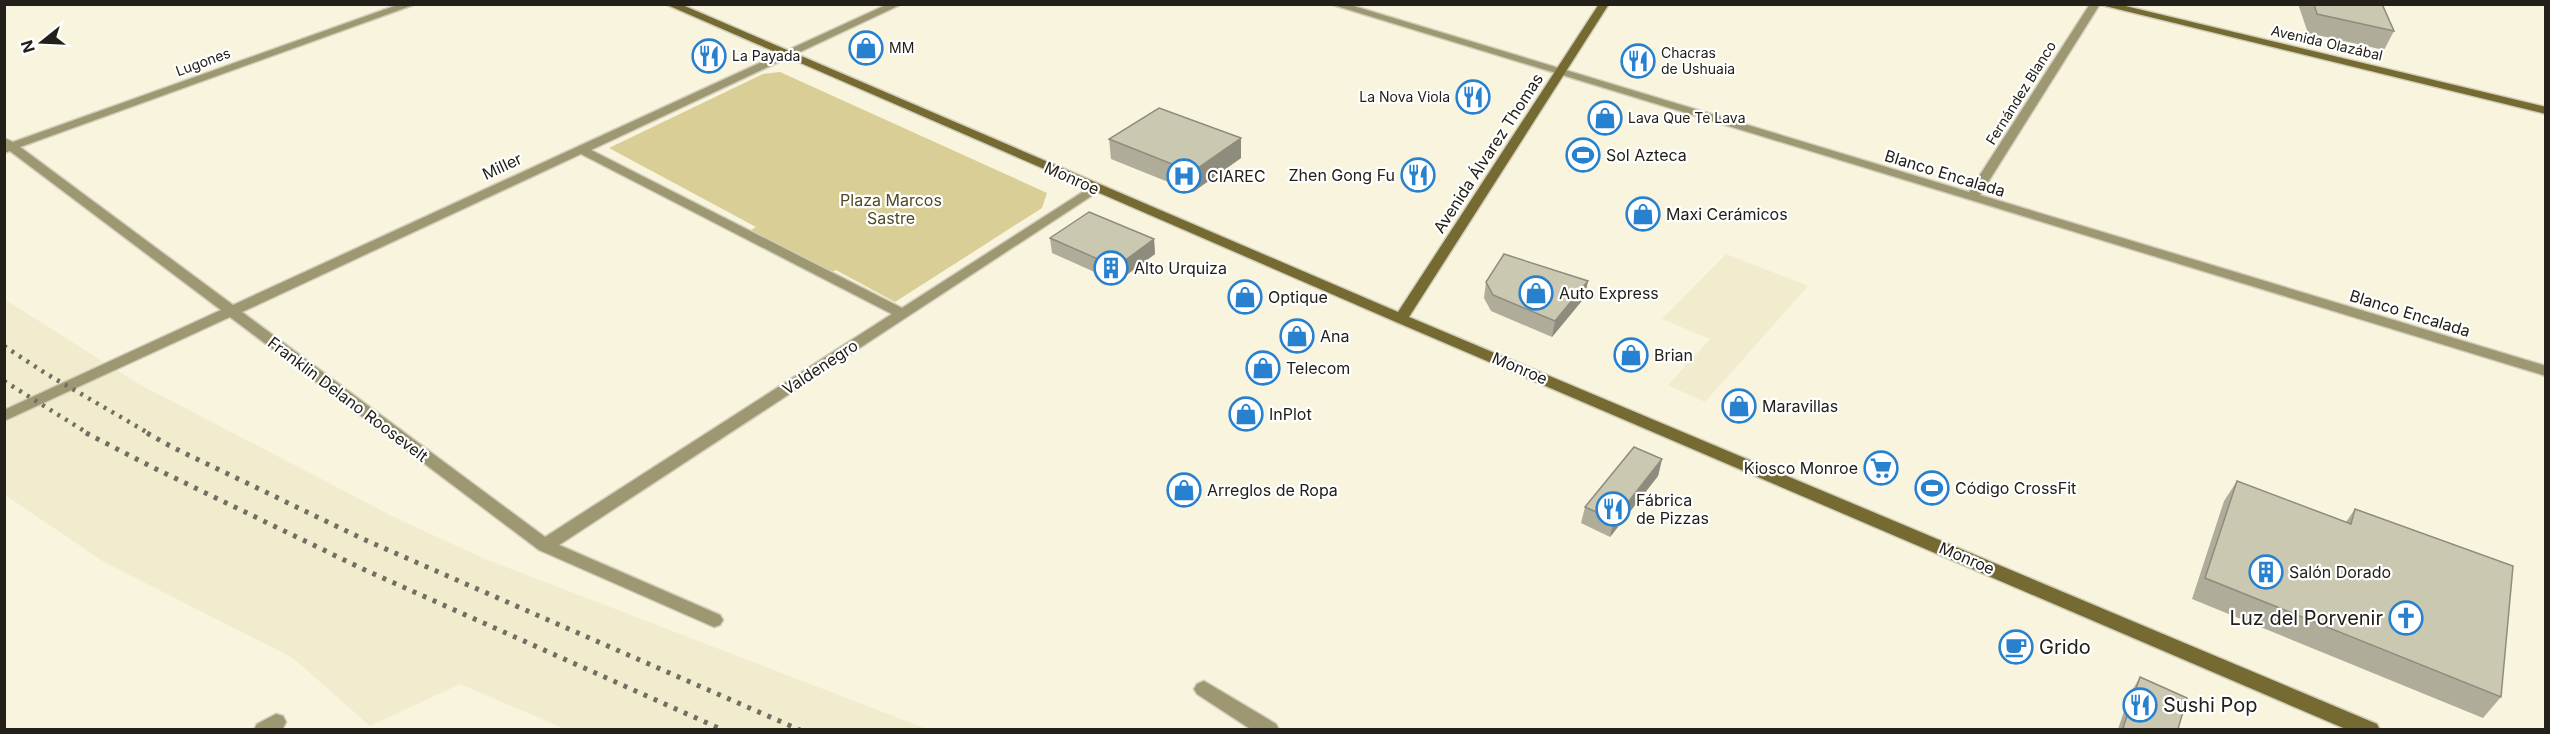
<svg xmlns="http://www.w3.org/2000/svg" width="2550" height="734" font-family="Inter,sans-serif">
<style>
.built{fill:#f1ecce}
.green{fill:#d8ce96}
.lines{fill:none;stroke-linecap:round;stroke-linejoin:round}
.street-casing{stroke:#d1ceba;stroke-width:3}
.secondary-casing{stroke:#d1ceba;stroke-width:3}
.street{fill:#9d9772;fill-rule:evenodd}
.secondary{fill:#756a32;fill-rule:evenodd}
.rail-far1{stroke:#726f62;stroke-width:4.5;stroke-dasharray:3 6;stroke-linecap:butt}
.rail{stroke:#726f62;stroke-width:5;stroke-dasharray:4 7;stroke-linecap:butt}
.wall{fill:#afac99}
.shaded-wall{fill:#8e8c7d}
.building{fill:#cbc8b2;stroke:#8e8c7d;stroke-width:1.5}
.labels{text-anchor:middle;stroke-width:4.5;stroke-linejoin:round;paint-order:stroke}
.far-street-label{font-size:14px;fill:#222018;stroke:#fff}
.far-poi-label{font-size:14px;fill:#222018;stroke:#fff;text-anchor:start}
.street-label{font-size:16px;fill:#222018;stroke:#fff}
.poi-label{font-size:16px;fill:#222018;stroke:#fff;text-anchor:start}
.park-label{font-size:16px;fill:#504922;stroke:#fff}
.near-poi-label{font-size:20px;fill:#222018;stroke:#fff;text-anchor:start}
</style>
<rect width="100%" height="100%" fill="#f8f4de"/>
<g class="built">
<polygon points="1726,254 1808,286 1705,402 1668,385 1710,339 1662,319"/>
<polygon points="4,299 137,383 396,518 485,559 927,729 565,729 460,684 370,726 293,658 104,562 5,495"/>
</g>
<polygon class="green" points="780,72 1047,193 1042,208 895,302 836,270 823,277 746,233 756,227 609,148 763,74"/>
<g class="lines">
<g class="street-casing">
<g id="street">
<path d="M400,4H416L20,147L233,305L888,4H902L591,150L902,308L1092,186L1096,185L1102,189L559,545L720,615L723,620L720,625L714,627L539,550L230,317L4,421V410L221,310L10,151L4,153V138L13,142ZM581,154L892,314L545,537L242,312Z"/>
<polygon points="1330,4 1347,4 1969,192 2090,4 2100,4 1980,195 2546,366 2546,376"/>
<polygon points="1204,681 1276,724 1279,730 1252,730 1197,694 1194,689 1197,684"/>
<polygon points="276,714 283,716 286,722 283,728 254,730 257,724"/>
</g>
</g>
<g class="secondary-casing">
<g id="secondary">
<polygon points="665,4 680,4 1398,312 1599,4 1609,4 1409,317 2377,724 2380,730 2348,730 1396,322"/>
<polygon points="2097,4 2117,4 2546,107 2546,114"/>
</g>
</g>
<use href="#street" class="street"/>
<use href="#secondary" class="secondary"/>
<g class="rail-far1">
<polyline points="4,346 45,373 150,434"/>
<polyline points="4,381 89,434"/>
</g>
<g class="rail">
<polyline points="86,433 154,468 365,570 723,730"/>
<polyline points="147,433 172,447 363,539 800,730"/>
</g>
</g>
<g class="wall">
<polygon points="2298,4 2382,4 2394,31 2384,50 2308,33"/>
<polygon points="1241,138 1241,158 1193,192 1111,159 1109,139"/>
<polygon points="1050,238 1154,239 1155,254 1117,282 1052,253"/>
<polygon points="1486,282 1585,297 1552,337 1491,311 1484,298"/>
<polygon points="1662,459 1658,476 1610,537 1581,523 1585,507"/>
<polygon points="2237,481 2346,522 2355,509 2501,697 2483,718 2192,599 2224,501"/>
<polygon points="2140,677 2178,729 2118,729 2130,694"/>
</g>
<g class="shaded-wall">
<polygon points="1241,138 1241,158 1193,192 1192,172"/>
<polygon points="1154,239 1155,254 1117,282 1116,267"/>
<polygon points="1588,281 1585,297 1552,337 1555,321"/>
<polygon points="1662,459 1658,476 1610,537 1614,520"/>
</g>
<g class="building">
<polygon points="2314,4 2382,4 2394,31 2317,14"/>
<polygon points="1159,108 1241,138 1192,172 1109,139"/>
<polygon points="1089,212 1154,239 1116,267 1050,238"/>
<polygon points="1504,254 1588,281 1555,321 1493,295 1486,282"/>
<polygon points="1634,447 1662,459 1614,520 1585,507"/>
<polygon points="2237,481 2351,524 2355,509 2513,566 2501,697 2205,578"/>
<polygon points="2140,677 2187,698 2178,729 2126,729 2123,728"/>
</g>
<defs>
<g id="shop-ring" transform="scale(1.725)"><circle r="9.5" fill="#fff" stroke="#2781ce" stroke-width="1.5"/><path d="M-5-2.5h2.3a2.7 3.5 0 0 1 5.4 0H5L5.5 6h-11ZM-1.5-2.5h3a1.5 2.3 0 0 0-3 0Z" fill="#2781ce"/></g>
<g id="restaurant-ring" transform="scale(1.725)"><circle r="9.5" fill="#fff" stroke="#2781ce" stroke-width="1.5"/><path d="M-5-6h1v4h1v-4h1v4h1v-4h1v5L-1.5 .5V6h-2V.5L-5-1ZM5-6V6H3V1.5H1.5Q1.5-4 5-6Z" fill="#2781ce"/></g>
<g id="stadium-ring" transform="scale(1.725)"><circle r="9.5" fill="#fff" stroke="#2781ce" stroke-width="1.5"/><path d="M0-5a6.5 5 0 1 0 0 10a6.5 5 0 1 0 0-10ZM-3.5-1.8h7v3.6h-7Z" fill="#2781ce"/></g>
<g id="hospital-ring" transform="scale(1.725)"><circle r="9.5" fill="#fff" stroke="#2781ce" stroke-width="1.5"/><path d="M-5-5h3v3.5h4V-5h3V5h-3V1.5h-4V5h-3Z" fill="#2781ce"/></g>
<g id="building-ring" transform="scale(1.725)"><circle r="9.5" fill="#fff" stroke="#2781ce" stroke-width="1.5"/><path d="M-4-6H4V6H1V3H-1V6H-4ZM-2.5-4.3h1.7v1.8h-1.7ZM.8-4.3h1.7v1.8H.8ZM-2.5-1h1.7V.8h-1.7ZM.8-1h1.7V.8H.8Z" fill="#2781ce"/></g>
<g id="supermarket-ring" transform="scale(1.725)"><circle r="9.5" fill="#fff" stroke="#2781ce" stroke-width="1.5"/><path d="M-6-5.5h2.5l.6 2H6L4.5 2H-2.5L-4.4-4H-6ZM-1.5 3.2a1.3 1.3 0 1 0 .1 0ZM3 3.2a1.3 1.3 0 1 0 .1 0Z" fill="#2781ce"/></g>
<g id="church-ring" transform="scale(1.725)"><circle r="9.5" fill="#fff" stroke="#2781ce" stroke-width="1.5"/><path d="M-1.2-6h2.4v3.5h3.3v2.4h-3.3V6h-2.4V-.1h-3.3v-2.4h3.3Z" fill="#2781ce"/></g>
<g id="cafe-ring" transform="scale(1.725)"><circle r="9.5" fill="#fff" stroke="#2781ce" stroke-width="1.5"/><path d="M-5.5-4.5H6V0H3Q3 3.5 0 3.5H-2.5Q-5.5 3.5-5.5 0ZM3-3.2v2h1.7v-2ZM-6 4.5H4V6H-6Z" fill="#2781ce"/></g>
</defs>
<g fill-rule="evenodd">
<use href="#shop-ring" x="866" y="48"/>
<use href="#restaurant-ring" x="709" y="56"/>
<use href="#restaurant-ring" x="1638" y="61"/>
<use href="#restaurant-ring" x="1473" y="97"/>
<use href="#shop-ring" x="1605" y="118"/>
<use href="#stadium-ring" x="1583" y="155"/>
<use href="#restaurant-ring" x="1418" y="175"/>
<use href="#hospital-ring" x="1184" y="176"/>
<use href="#shop-ring" x="1643" y="214"/>
<use href="#building-ring" x="1111" y="268"/>
<use href="#shop-ring" x="1536" y="293"/>
<use href="#shop-ring" x="1245" y="297"/>
<use href="#shop-ring" x="1297" y="336"/>
<use href="#shop-ring" x="1631" y="355"/>
<use href="#shop-ring" x="1263" y="368"/>
<use href="#shop-ring" x="1739" y="406"/>
<use href="#shop-ring" x="1246" y="414"/>
<use href="#supermarket-ring" x="1881" y="468"/>
<use href="#stadium-ring" x="1932" y="488"/>
<use href="#shop-ring" x="1184" y="490"/>
<use href="#restaurant-ring" x="1613" y="509"/>
<use href="#building-ring" x="2266" y="572"/>
<use href="#church-ring" x="2406" y="618"/>
<use href="#cafe-ring" x="2016" y="647"/>
<use href="#restaurant-ring" x="2140" y="705"/>
</g>
<g class="labels">
<g class="far-street-label">
<text transform="translate(2327 43) rotate(13)" y="5">Avenida Olazábal</text>
<text transform="translate(203 62) rotate(-20)" y="5">Lugones</text>
<text transform="translate(2021 93) rotate(-58)" y="5">Fernández Blanco</text>
</g>
<g class="far-poi-label">
<text x="889" y="53">MM</text>
<text x="1661" y="58">Chacras<tspan x="1661" dy="16">de Ushuaia</tspan></text>
<text x="732" y="61">La Payada</text>
<text x="1450" y="102" text-anchor="end">La Nova Viola</text>
<text x="1628" y="123">Lava Que Te Lava</text>
</g>
<g class="street-label">
<text transform="translate(1488 153) rotate(-57)" y="6">Avenida Álvarez Thomas</text>
<text transform="translate(502 166) rotate(-25)" y="6">Miller</text>
<text transform="translate(1945 173) rotate(17)" y="6">Blanco Encalada</text>
<text transform="translate(1072 178) rotate(24)" y="6">Monroe</text>
<text transform="translate(2410 313) rotate(17)" y="6">Blanco Encalada</text>
<text transform="translate(820 367) rotate(-33)" y="6">Valdenegro</text>
<text transform="translate(1520 368) rotate(23)" y="6">Monroe</text>
<text transform="translate(348 399) rotate(37)" y="6">Franklin Delano Roosevelt</text>
<text transform="translate(1967 558) rotate(23)" y="6">Monroe</text>
</g>
<g class="poi-label">
<text x="1606" y="161">Sol Azteca</text>
<text x="1395" y="181" text-anchor="end">Zhen Gong Fu</text>
<text x="1207" y="182">CIAREC</text>
<text x="1666" y="220">Maxi Cerámicos</text>
<text x="1134" y="274">Alto Urquiza</text>
<text x="1559" y="299">Auto Express</text>
<text x="1268" y="303">Optique</text>
<text x="1320" y="342">Ana</text>
<text x="1654" y="361">Brian</text>
<text x="1286" y="374">Telecom</text>
<text x="1762" y="412">Maravillas</text>
<text x="1269" y="420">InPlot</text>
<text x="1858" y="474" text-anchor="end">Kiosco Monroe</text>
<text x="1955" y="494">Código CrossFit</text>
<text x="1207" y="496">Arreglos de Ropa</text>
<text x="1636" y="506">Fábrica<tspan x="1636" dy="18">de Pizzas</tspan></text>
<text x="2289" y="578">Salón Dorado</text>
</g>
<g class="park-label">
<text x="891" y="206">Plaza Marcos<tspan x="891" dy="18">Sastre</tspan></text>
</g>
<g class="near-poi-label">
<text x="2383" y="625" text-anchor="end">Luz del Porvenir</text>
<text x="2039" y="654">Grido</text>
<text x="2163" y="712">Sushi Pop</text>
</g>
</g>
<rect width="2550" height="734" fill="none" stroke="#222018" stroke-width="12"/>
<g transform="translate(42 42) rotate(252)" stroke="#ffffff" stroke-width="4.5" paint-order="stroke">
<path d="M0-4.5L10 22L0 15L-10 22Z" fill="#222018"/>
<text y="-9" font-size="16" font-weight="bold" text-anchor="middle" fill="#222018">N</text>
</g>
</svg>
